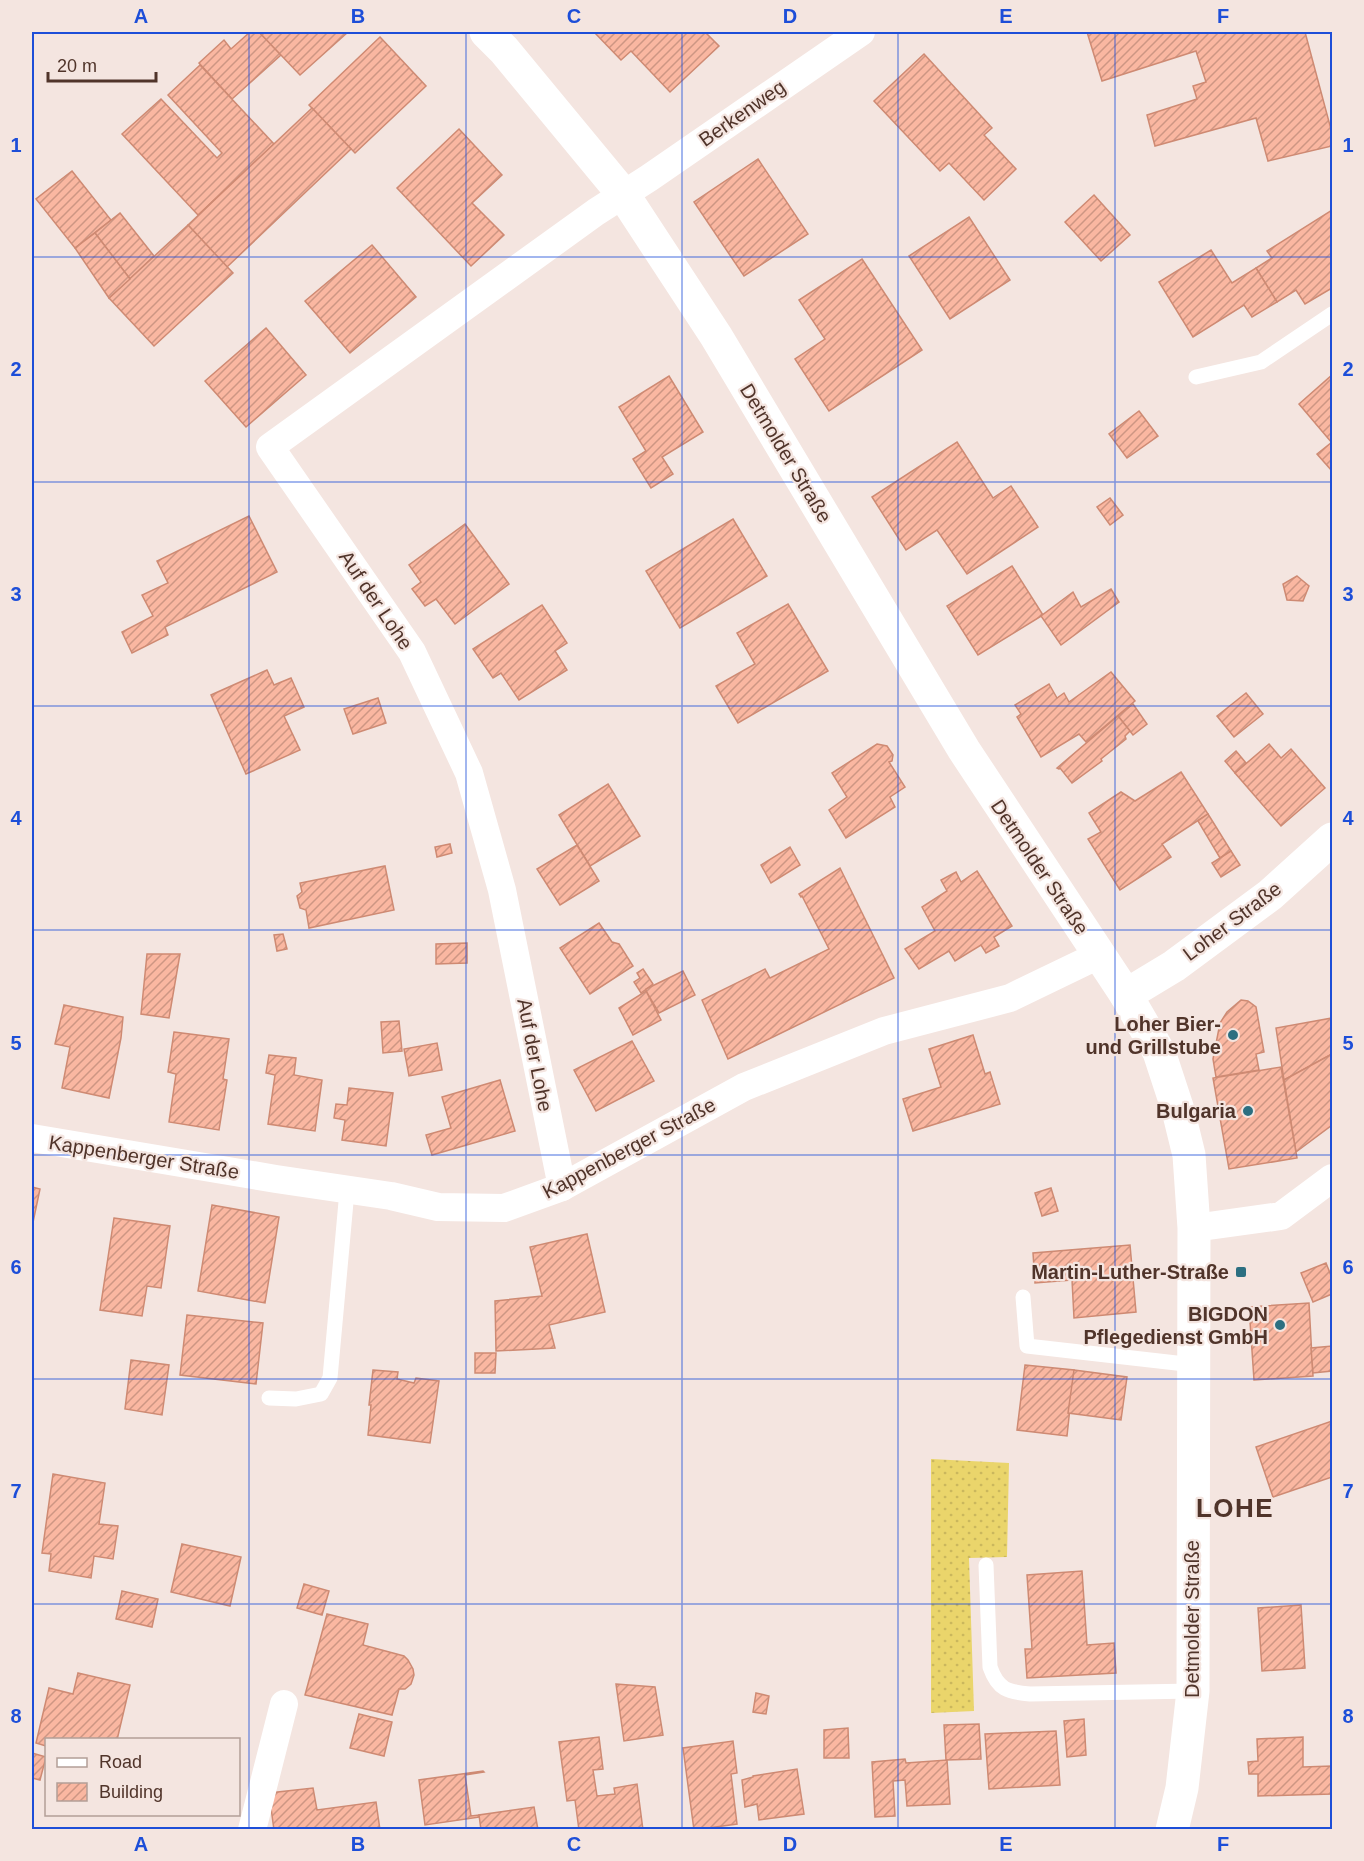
<svg xmlns="http://www.w3.org/2000/svg" width="1364" height="1861" font-family="Helvetica,sans-serif">
<style>
.grass{fill:url(#grass-dots)}
.building{fill:url(#building-hatch);stroke:#ce8a73;stroke-width:1.5}
.lines{fill:none;stroke-linecap:round;stroke-linejoin:round}
.lane{stroke:#fff;stroke-width:15}
.street{stroke:#fff;stroke-width:28}
.secondary{stroke:#fff;stroke-width:33}
.grid{fill:none;stroke:#1d4ed8;stroke-width:1.5;stroke-opacity:0.55}
.poi-dot{fill:#2c6f81;stroke:#f4e5e0;stroke-width:2}
.labels{text-anchor:middle;stroke-width:4.5;stroke-linejoin:round;paint-order:stroke}
.street-label{font-size:20px;fill:#50342a;stroke:#f4e5e0}
.poi-label{font-size:20px;font-weight:bold;fill:#50342a;stroke:#f4e5e0;text-anchor:end}
.district-label{font-size:26px;font-weight:bold;letter-spacing:1.5px;fill:#50342a;stroke:#f4e5e0}
.neatline{fill:none;stroke:#1d4ed8;stroke-width:2}
.grid-label{font-size:20px;text-anchor:middle;font-weight:bold;fill:#1d4ed8}
</style>
<defs>
<pattern id="grass-dots" width="8" height="8" patternUnits="userSpaceOnUse" patternTransform="scale(1.5)"><rect width="8" height="8" fill="#ead56b"/><path d="M2 2h.1M6 6h.1" fill="none" stroke="#cab75d" stroke-width="1.8" stroke-linecap="round"/></pattern>
<pattern id="building-hatch" width="6" height="6" patternUnits="userSpaceOnUse" patternTransform="scale(1.5)"><rect width="6" height="6" fill="#fab7a1"/><path d="M-1 1l2-2M0 6l6-6M5 7l2-2" fill="none" stroke="#cd9683"/></pattern>
</defs>
<rect width="100%" height="100%" fill="#f4e5e0"/>
<polygon class="grass" points="931,1459 1009,1463 1007,1557 969,1558 974,1711 931,1713"/>
<g class="building">
<polygon points="250,32 259,32 281,55 232,99 199,63 224,40 231,49"/>
<polygon points="259,32 348,32 300,75"/>
<polygon points="594,32 705,32 719,46 670,92 631,51 621,60"/>
<polygon points="1087,32 1305,32 1332,133 1332,146 1268,161 1256,118 1155,146 1147,115 1197,99 1193,86 1206,82 1196,51 1102,81"/>
<polygon points="380,37 426,86 355,153 309,105"/>
<polygon points="924,54 992,128 984,135 1016,169 984,200 949,163 940,171 874,101"/>
<polygon points="200,65 274,144 198,215 122,134 161,99 217,158 222,153 168,95"/>
<polygon points="312,108 351,149 227,267 188,225"/>
<polygon points="459,129 502,175 472,203 504,235 471,266 397,188"/>
<polygon points="758,159 808,234 744,276 694,202"/>
<polygon points="72,171 111,220 75,248 36,199"/>
<polygon points="1094,195 1130,235 1101,261 1065,222"/>
<polygon points="1332,210 1332,288 1305,304 1296,290 1277,302 1256,268 1272,258 1267,251"/>
<polygon points="120,213 154,256 130,279 95,233"/>
<polygon points="969,217 1010,280 950,319 909,256"/>
<polygon points="188,225 233,273 154,346 109,298"/>
<polygon points="95,233 130,279 109,298 75,248"/>
<polygon points="372,245 416,297 350,353 305,301"/>
<polygon points="1211,250 1232,283 1256,268 1277,302 1252,317 1244,305 1193,337 1159,282"/>
<polygon points="862,259 922,350 829,411 795,359 825,339 799,300"/>
<polygon points="266,328 306,375 246,427 205,381"/>
<polygon points="1332,375 1332,443 1299,404"/>
<polygon points="669,376 703,432 662,457 673,474 651,488 633,459 646,451 619,407"/>
<polygon points="1139,411 1158,436 1127,458 1109,434"/>
<polygon points="957,442 993,498 1011,486 1038,527 967,574 937,530 906,550 872,497"/>
<polygon points="1332,442 1332,471 1317,454"/>
<polygon points="1110,498 1123,515 1110,525 1097,507"/>
<polygon points="249,516 277,572 165,627 168,635 132,653 122,632 153,616 142,595 168,583 157,561"/>
<polygon points="733,519 767,576 680,628 646,571"/>
<polygon points="465,524 509,584 455,624 436,599 425,606 412,589 421,582 409,565"/>
<polygon points="1012,566 1043,615 978,655 947,606"/>
<polygon points="1297,576 1309,586 1303,601 1287,600 1283,584"/>
<polygon points="1111,589 1119,602 1061,645 1041,616 1073,592 1081,607"/>
<polygon points="788,604 828,671 738,723 716,686 755,664 737,633"/>
<polygon points="542,605 567,643 555,651 567,670 519,700 501,673 493,678 473,649"/>
<polygon points="267,670 274,685 291,678 304,707 284,716 300,750 246,774 211,695"/>
<polygon points="1111,672 1135,701 1086,742 1079,734 1041,757 1017,717 1021,714 1015,705 1049,684 1057,698 1064,693 1069,702"/>
<polygon points="1246,693 1263,714 1234,737 1217,716"/>
<polygon points="378,698 386,723 353,734 344,709"/>
<polygon points="1133,704 1147,724 1133,735 1118,716"/>
<polygon points="1118,716 1130,731 1125,736 1126,739 1101,759 1102,761 1072,783 1060,768 1059,769 1057,768"/>
<polygon points="877,744 887,746 893,755 892,761 889,762 905,787 890,797 895,807 846,838 829,810 847,797 832,773"/>
<polygon points="1269,744 1281,758 1291,749 1325,788 1281,826 1235,773"/>
<polygon points="1236,751 1246,763 1235,773 1225,761"/>
<polygon points="1181,772 1208,814 1162,844 1171,857 1120,890 1088,839 1101,832 1089,813 1121,792 1135,801"/>
<polygon points="608,784 640,836 590,866 559,815"/>
<polygon points="1208,814 1231,851 1220,858 1198,821"/>
<polygon points="450,844 452,853 437,857 435,847"/>
<polygon points="577,845 599,881 560,905 537,869"/>
<polygon points="790,847 800,865 771,883 761,865"/>
<polygon points="1231,851 1240,865 1221,877 1212,863"/>
<polygon points="385,866 394,910 309,928 306,910 300,908 297,896 302,892 300,883"/>
<polygon points="840,868 894,978 728,1059 702,1000 765,969 770,978 829,949 802,896 801,897 799,894"/>
<polygon points="977,871 1012,926 994,937 999,946 986,953 981,945 955,961 949,951 919,969 905,949 935,931 922,907 947,891 941,880 956,872 961,882"/>
<polygon points="599,923 612,942 619,944 633,966 590,994 560,948"/>
<polygon points="283,934 287,949 277,951 274,935"/>
<polygon points="467,943 467,963 436,964 436,944"/>
<polygon points="147,954 180,954 169,1018 141,1014"/>
<polygon points="643,969 653,984 641,993 634,982 640,978 637,973"/>
<polygon points="683,971 695,995 659,1013 646,991 646,989"/>
<polygon points="646,991 661,1020 633,1035 619,1008"/>
<polygon points="1241,1000 1248,1001 1256,1007 1264,1052 1256,1054 1259,1070 1216,1077 1213,1059 1220,1023 1227,1012"/>
<polygon points="64,1005 123,1017 121,1038 109,1098 62,1088 70,1047 55,1044"/>
<polygon points="1332,1018 1332,1054 1284,1080 1276,1028"/>
<polygon points="399,1021 402,1051 383,1053 381,1022"/>
<polygon points="174,1032 229,1039 223,1079 227,1080 219,1130 169,1122 176,1074 168,1072"/>
<polygon points="973,1035 985,1074 990,1072 1000,1104 913,1131 903,1099 941,1087 929,1049"/>
<polygon points="632,1041 654,1081 596,1111 574,1070"/>
<polygon points="437,1043 442,1070 409,1076 404,1049"/>
<polygon points="1332,1054 1332,1125 1296,1152 1284,1080"/>
<polygon points="269,1055 296,1058 294,1075 322,1080 315,1131 268,1124 275,1075 266,1073"/>
<polygon points="1281,1067 1297,1158 1229,1169 1213,1078"/>
<polygon points="500,1080 515,1131 432,1155 426,1135 451,1128 442,1097"/>
<polygon points="349,1088 393,1093 386,1146 342,1140 345,1120 334,1118 336,1104 347,1105"/>
<polygon points="32,1187 40,1189 32,1227"/>
<polygon points="1051,1188 1058,1211 1042,1216 1035,1193"/>
<polygon points="212,1205 279,1217 265,1303 198,1291"/>
<polygon points="114,1218 170,1226 161,1288 147,1286 142,1316 100,1310"/>
<polygon points="587,1234 605,1312 549,1325 555,1348 496,1351 495,1301 542,1296 530,1247"/>
<polygon points="1130,1245 1136,1312 1074,1318 1072,1280 1035,1283 1033,1253"/>
<polygon points="1326,1263 1332,1278 1332,1294 1313,1302 1301,1273"/>
<polygon points="1309,1303 1313,1376 1254,1380 1249,1307"/>
<polygon points="187,1315 263,1323 256,1384 180,1375"/>
<polygon points="1332,1346 1332,1371 1313,1373 1311,1348"/>
<polygon points="475,1353 496,1353 495,1373 475,1373"/>
<polygon points="131,1360 169,1365 162,1415 125,1409"/>
<polygon points="1025,1365 1074,1370 1067,1436 1017,1430"/>
<polygon points="373,1370 398,1372 397,1379 414,1383 416,1378 439,1381 430,1443 368,1435 371,1405 369,1405"/>
<polygon points="1074,1370 1127,1377 1121,1420 1068,1413"/>
<polygon points="1332,1421 1332,1477 1273,1497 1256,1447"/>
<polygon points="53,1474 105,1483 99,1524 118,1526 113,1559 94,1556 91,1578 49,1571 51,1554 42,1553"/>
<polygon points="182,1544 241,1557 230,1606 171,1592"/>
<polygon points="1082,1571 1087,1645 1114,1643 1116,1673 1027,1678 1025,1649 1032,1649 1027,1575"/>
<polygon points="304,1584 329,1591 322,1615 297,1608"/>
<polygon points="122,1591 158,1599 152,1627 116,1619"/>
<polygon points="1301,1605 1305,1668 1262,1671 1258,1608"/>
<polygon points="327,1614 368,1624 363,1645 404,1656 408,1660 413,1669 414,1675 411,1684 405,1689 399,1689 392,1715 305,1695"/>
<polygon points="78,1673 130,1685 117,1740 46,1740 46,1746 36,1743 49,1688 73,1694"/>
<polygon points="616,1684 655,1687 663,1735 624,1741"/>
<polygon points="756,1693 769,1696 766,1714 753,1712"/>
<polygon points="359,1714 392,1722 384,1756 350,1748"/>
<polygon points="1084,1719 1086,1755 1067,1757 1064,1721"/>
<polygon points="979,1724 981,1759 946,1760 944,1725"/>
<polygon points="848,1728 849,1758 824,1758 824,1730"/>
<polygon points="1056,1731 1060,1785 989,1789 985,1734"/>
<polygon points="599,1737 603,1769 593,1770 597,1796 615,1794 614,1788 637,1784 643,1830 579,1830 575,1800 567,1801 559,1742"/>
<polygon points="1303,1737 1303,1767 1332,1766 1332,1794 1258,1796 1258,1774 1249,1774 1248,1762 1258,1761 1257,1739"/>
<polygon points="733,1741 737,1773 731,1774 737,1824 694,1830 683,1748"/>
<polygon points="32,1753 46,1757 40,1780 32,1778"/>
<polygon points="905,1759 906,1763 947,1760 950,1804 907,1806 905,1780 893,1781 895,1816 875,1817 872,1762"/>
<polygon points="797,1769 804,1814 759,1820 757,1804 745,1807 742,1780 753,1777 753,1776"/>
<polygon points="483,1771 484,1772 465,1775 471,1816 479,1815 480,1817 425,1825 419,1780"/>
<polygon points="313,1788 317,1810 376,1802 380,1830 274,1830 269,1793"/>
<polygon points="534,1807 538,1830 481,1830 479,1815"/>
</g>
<g class="lines">
<g class="lane">
<polyline points="1196,377 1261,362 1332,314"/>
<polyline points="1023,1297 1027,1346 1194,1365"/>
<polyline points="269,1398 296,1399 321,1394 330,1378 347,1191"/>
<path d="M986,1565L990,1667C998,1690 1008,1692 1030,1694L1193,1691"/>
</g>
<g class="street">
<polyline points="32,1138 276,1179 391,1196 438,1207 504,1208 562,1187 744,1087 884,1031 1010,998 1099,955"/>
<polyline points="562,1187 502,890 469,773 412,652 270,447 596,212 649,178 861,32"/>
<polyline points="1194,1228 1281,1216 1332,1178"/>
<polyline points="252,1830 284,1704"/>
</g>
<g class="secondary">
<polyline points="486,32 504,50 623,194 716,336 964,750 1126,995 1159,1052 1178,1110 1189,1155 1194,1228 1193,1691 1182,1788 1172,1830"/>
<polyline points="1126,995 1174,966 1270,895 1332,839"/>
</g>
</g>
<path class="grid" d="M249,32V1830M466,32V1830M682,32V1830M898,32V1830M1115,32V1830M32,257H1332M32,482H1332M32,706H1332M32,930H1332M32,1155H1332M32,1379H1332M32,1604H1332"/>
<g class="poi-dot">
<circle cx="1233" cy="1035" r="6"/>
<circle cx="1248" cy="1111" r="6"/>
<rect x="1235" y="1266" width="12" height="12" rx="3"/>
<circle cx="1280" cy="1325" r="6"/>
</g>
<g class="labels">
<g class="street-label">
<text transform="translate(742 113) rotate(-35)" y="7">Berkenweg</text>
<text transform="translate(786 453) rotate(59)" y="7">Detmolder Straße</text>
<text transform="translate(376 600) rotate(56)" y="7">Auf der Lohe</text>
<text transform="translate(1040 867) rotate(56)" y="7">Detmolder Straße</text>
<text transform="translate(1232 921) rotate(-37)" y="7">Loher Straße</text>
<text transform="translate(535 1055) rotate(79)" y="7">Auf der Lohe</text>
<text transform="translate(629 1148) rotate(-28)" y="7">Kappenberger Straße</text>
<text transform="translate(144 1157) rotate(9)" y="7">Kappenberger Straße</text>
<text transform="translate(1192 1619) rotate(-90)" y="7">Detmolder Straße</text>
</g>
<g class="poi-label">
<text x="1221" y="1031">Loher Bier-<tspan x="1221" dy="23">und Grillstube</tspan></text>
<text x="1236" y="1118">Bulgaria</text>
<text x="1229" y="1279">Martin-Luther-Straße</text>
<text x="1268" y="1321">BIGDON<tspan x="1268" dy="23">Pflegedienst GmbH</tspan></text>
</g>
<g class="district-label">
<text x="1235" y="1517">LOHE</text>
</g>
</g>
<rect width="1364" height="1861" fill="none" stroke="#f4e5e0" stroke-width="66"/>
<rect x="45" y="1738" width="195" height="78" fill="#f4e5e0" stroke="#b29e97" stroke-width="1.5"/>
<rect x="57" y="1758" width="30" height="9" fill="#ffffff" stroke="#b29e97" stroke-width="1.5"/>
<text x="99" y="1768" font-size="18" fill="#50342a">Road</text>
<rect x="57" y="1783" width="30" height="18" fill="url(#building-hatch)" stroke="#b29e97" stroke-width="1.5"/>
<text x="99" y="1798" font-size="18" fill="#50342a">Building</text>
<path d="M48 72v9h108v-9" fill="none" stroke="#50342a" stroke-width="3"/>
<text x="57" y="72" font-size="18" fill="#50342a" stroke="#f4e5e0" stroke-width="4.5" paint-order="stroke">20 m</text>
<rect x="33" y="33" width="1298" height="1795" class="neatline"/>
<g class="grid-label">
<text x="141" y="23">A</text>
<text x="358" y="23">B</text>
<text x="574" y="23">C</text>
<text x="790" y="23">D</text>
<text x="1006" y="23">E</text>
<text x="1223" y="23">F</text>
<text x="16" y="152">1</text>
<text x="1348" y="152">1</text>
<text x="16" y="376">2</text>
<text x="1348" y="376">2</text>
<text x="16" y="601">3</text>
<text x="1348" y="601">3</text>
<text x="16" y="825">4</text>
<text x="1348" y="825">4</text>
<text x="16" y="1050">5</text>
<text x="1348" y="1050">5</text>
<text x="16" y="1274">6</text>
<text x="1348" y="1274">6</text>
<text x="16" y="1498">7</text>
<text x="1348" y="1498">7</text>
<text x="16" y="1723">8</text>
<text x="1348" y="1723">8</text>
<text x="141" y="1851">A</text>
<text x="358" y="1851">B</text>
<text x="574" y="1851">C</text>
<text x="790" y="1851">D</text>
<text x="1006" y="1851">E</text>
<text x="1223" y="1851">F</text>
</g>
</svg>
